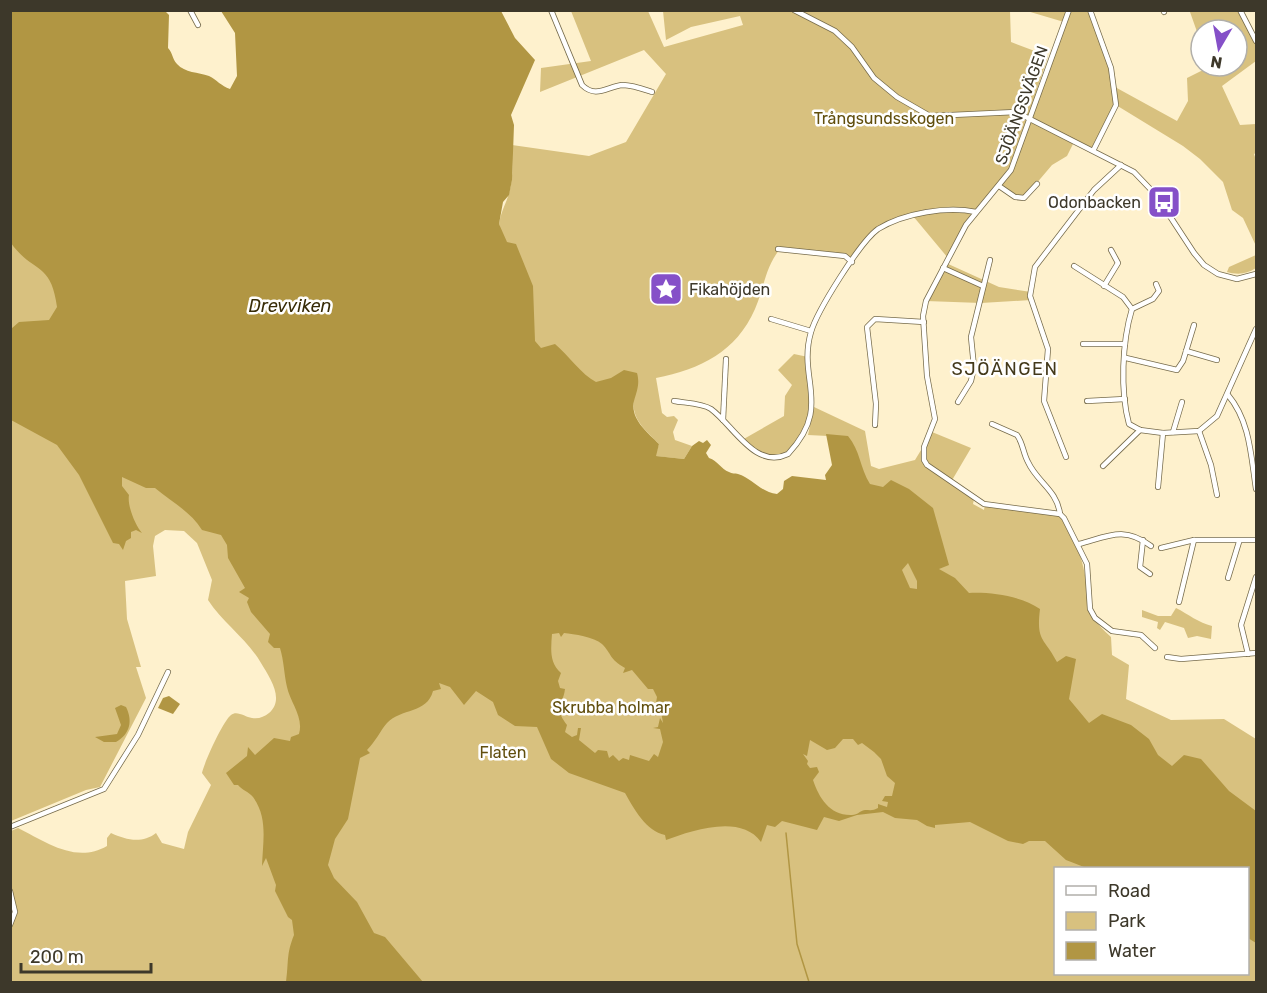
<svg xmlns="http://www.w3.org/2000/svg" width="1267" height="993" font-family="Rubik,sans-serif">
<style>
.green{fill:#d8c17f;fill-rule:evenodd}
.water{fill:#b19643;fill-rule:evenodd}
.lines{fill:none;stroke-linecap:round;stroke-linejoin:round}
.stream{stroke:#b19643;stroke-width:1.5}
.minor-casing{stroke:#766b4b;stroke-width:6}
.minor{stroke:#fff;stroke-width:4.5}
.labels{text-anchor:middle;stroke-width:5;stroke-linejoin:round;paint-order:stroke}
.street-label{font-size:16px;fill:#3d382a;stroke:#fff}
.park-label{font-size:16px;fill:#614e0d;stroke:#fff}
.poi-label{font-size:16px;fill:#3d382a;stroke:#fff;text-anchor:end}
.water-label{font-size:18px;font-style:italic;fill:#382c07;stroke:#fff}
.neighbourhood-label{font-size:18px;letter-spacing:1.5px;fill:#43391a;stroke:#fff}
</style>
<rect width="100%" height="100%" fill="#fef1cd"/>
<g class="green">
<path d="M1193,10L1240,11L1256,41V61L1222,86L1240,125L1256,124V153L1254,154L1256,160V246L1243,218L1232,210L1223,182L1200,159L1183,146L1116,105L1094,149L1075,140L1067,156L1052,165L1024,198L1015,197L1000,186L976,212L948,258L913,216L877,230L852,262L844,256L780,249C765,267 764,289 755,309C736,352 701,369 656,378L662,413L667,417L674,416L678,420L673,432L675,440L692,446L684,459L655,456L659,444C646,431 631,419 634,400L539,421L499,224C501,211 506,204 509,193C514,177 512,160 512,145L589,156L626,142L666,74L644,50L540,92L541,68L591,61L571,11H648L664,47L743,25L740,16L691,27L666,40L663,11H1010L1011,42L1048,56L1034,99L1064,22L1027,11H1091L1115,87L1177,121L1188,101L1187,78L1211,66H1237V30H1201V43L1190,12Z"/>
<path d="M11,107L785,641L849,510L828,436L808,435L814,407L865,431L871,466L879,469L915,460L932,432L971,448L951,482L974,499L973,504L984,510L985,504L1060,514C1069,531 1079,547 1083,566C1092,602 1080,609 1111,637L1112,655L1129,665L1126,699L1171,720L1224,719L1256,739V982H11V831L18,828C46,842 76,864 107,846V838L111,833C126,840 142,844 156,833L162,843L184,849L188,832L211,785L202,773C204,763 223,721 231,715C237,710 245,717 252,718C259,719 264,717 269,713C285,699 270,678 261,663C247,639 223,623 208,600L212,580L197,543L184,531L165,530L155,536L153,546L156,576L125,581L127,619L141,667H136L146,698L100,787L86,790L11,821ZM1056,868H1248V974H1056Z"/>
<path d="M1256,255V268C1247,274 1238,275 1227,272L1229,267Z"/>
<polygon points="946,263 999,287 1031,292 1031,300 981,303 926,301"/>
<path d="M794,354L808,357C809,399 817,429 780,457L754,451L742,440L784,416L785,396L792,385L778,370Z"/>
<path d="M1176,608C1188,614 1199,623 1212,626L1211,639L1197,636L1188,638L1184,628L1165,622L1160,630L1157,628L1158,622L1142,617V610L1158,616H1171Z"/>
</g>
<g class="water">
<path d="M11,10L165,11L169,15L168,48C173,53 172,59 177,64C185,73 198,72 209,76C217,80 221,86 230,89L237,76L235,33L221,11H501L515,38L535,60L511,115L514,125L512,180L509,195L503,202L499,224L507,242L516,244L533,286L535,341L541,348L555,344C568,355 582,375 596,382L611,378L624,370L637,373C640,384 637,390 634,401C630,419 647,432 659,444L656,456L684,459L692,446L699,441L703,443L707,440L711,445L706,453L709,458C718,461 721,469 729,472C732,474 735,473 738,474C752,478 760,492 777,494L783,489L784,481L792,476L826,480L825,475L832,465L826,434L848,436C860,450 860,468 870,484L883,487L891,480L909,489L933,508L949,565L939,569L955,578L969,593C992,592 1021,596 1040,609C1036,642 1044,637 1057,662L1066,656L1076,659L1069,699L1089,723L1102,714L1131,725L1149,739L1158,755L1172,766L1184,755L1201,759L1229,791L1256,811V943L1248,938V868L1084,867L1066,860L1045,841H1029L1023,844L1008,841L970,822L935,825V828L927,826L917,820L895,818L883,812L857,815L839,821L824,817L817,830L782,821L775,827L767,825L761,842C741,813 690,831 666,840L665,835C646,831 634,809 625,793L569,773L551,759L537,727L515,726L498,715L493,702L476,691L464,705L450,687L439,683L441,689L433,691C427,714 401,708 387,723C380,731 376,741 367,750L370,753L360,758L348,819L335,839L328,865L334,878L357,902L374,933L385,937L423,982H286C289,961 286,955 294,935L292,920L288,917L275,891L276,885L266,858L262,866C263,840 268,818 253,797C249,792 242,790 238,785H234L226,773L247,756L248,747L255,755L274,738L290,741L291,737L299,734C304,717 290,702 287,687C284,674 284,661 280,648H274L268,642L270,634L251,612L247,602L249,598L239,592L245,588L228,558L227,545L221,535L202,530C191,512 172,502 155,488H146L122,477V486L129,495C127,505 135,525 142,533L136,530L131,532V538L126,541L123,550L119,544L113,543L79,475L57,445L11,420V329L19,322L49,320L57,307C51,261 33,274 11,243ZM908,563L917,581V589L910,588L902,570ZM559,633L561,637L564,633C574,634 594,637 602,644C612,654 609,659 625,668L623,673L632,670L648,689H653L657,697L656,703L659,708L662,704L663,709L661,711L663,723L660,718L658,727L653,728L660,729L663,742L658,757L654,754L649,761L630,755L629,760L623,758L619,761L613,755L609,758L607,751L598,750L595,753L579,740L581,728H578L577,735L572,737L565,732L567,725C553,707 563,705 565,689L560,688L558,681L561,673C549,663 551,648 552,634ZM843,739H853L858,745L862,743L874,752L881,759L887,776L895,783L892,796H885L882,801L888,802L887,807L878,804V808C873,811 870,810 865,810C859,811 858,815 852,815C830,816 819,798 813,780L819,772L817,767L810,768L807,764L808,761L803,754L807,756L810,740L827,750L835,748Z"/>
<polygon points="169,696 180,704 173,714 158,708 163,698"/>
<path d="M121,705L126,707C133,721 130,734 116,742H104L95,737L117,734L121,725L115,708Z"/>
</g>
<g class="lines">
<polyline class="stream" points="786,833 797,944 809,982"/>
<g class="minor-casing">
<g id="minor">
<polyline points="190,10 198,25"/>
<path d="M551,10L582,85C596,99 608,86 623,85C632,85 643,89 652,92"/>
<polyline points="794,10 835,31 852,47 874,78 897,97 930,116 1016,112 1134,172 1156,195 1194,253 1204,265 1218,274 1237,279 1256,274"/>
<polyline points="1069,10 1011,170 966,225 926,301 923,316 927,376 935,419 924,447 924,460 927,465 984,504 1060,514 1064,518 1087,564 1090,609 1095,618 1112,631 1141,635 1155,648"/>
<polyline points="1090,10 1111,68 1116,105 1094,149"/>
<polyline points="1163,10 1164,12"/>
<polyline points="1240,10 1256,41"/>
<polyline points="999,186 1015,197 1024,198 1037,184"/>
<polyline points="778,249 845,256 852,262"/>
<polyline points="1074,266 1123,297 1132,309 1153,299 1159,291 1156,284"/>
<polyline points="943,268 983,286"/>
<polyline points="1104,286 1118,263 1111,250"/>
<path d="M1132,309C1122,342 1120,391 1129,424L1140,430L1163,433L1199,431L1217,416L1256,329"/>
<polyline points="771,319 811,331"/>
<polyline points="1083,344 1125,344"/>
<polyline points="1186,351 1217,360"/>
<polyline points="1126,358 1177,370 1183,361 1194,325"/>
<path d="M1228,395C1250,421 1251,456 1256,489"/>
<path d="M674,401C685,403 702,403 711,409C734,426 755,470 788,454C833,406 797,380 811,332C817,311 860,242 878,229C904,213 947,206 976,212"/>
<polyline points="1087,401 1125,399"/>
<polyline points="958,402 971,381 974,367 971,337 990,260"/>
<polyline points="723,420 726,359"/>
<path d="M992,424L1017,435C1023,443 1023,453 1028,462C1037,482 1057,490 1060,514"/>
<polyline points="875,425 876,404 867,327 875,319 924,322"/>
<polyline points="1199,431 1211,465 1217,495"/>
<polyline points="1173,432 1182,402"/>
<polyline points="1066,457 1044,401 1048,349 1030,296 1035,267 1094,190 1121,165"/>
<polyline points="1103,466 1140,430"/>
<polyline points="1158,487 1163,433"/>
<polyline points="1143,540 1140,567 1150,574"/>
<path d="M1079,544C1109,536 1124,526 1151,546"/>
<polyline points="1161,548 1194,540 1256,540"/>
<polyline points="1228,578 1239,542"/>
<polyline points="1179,602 1194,540"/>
<polyline points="1248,654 1241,625 1256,577"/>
<polyline points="1167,657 1181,659 1256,653"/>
<polyline points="10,827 104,789 138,735 168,672"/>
<polyline points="10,891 15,912 10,925"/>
</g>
</g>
<use href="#minor" class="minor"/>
</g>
<defs>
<g id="bus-square" transform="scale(1.725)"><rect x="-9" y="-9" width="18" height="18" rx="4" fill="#8550c8" stroke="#fff"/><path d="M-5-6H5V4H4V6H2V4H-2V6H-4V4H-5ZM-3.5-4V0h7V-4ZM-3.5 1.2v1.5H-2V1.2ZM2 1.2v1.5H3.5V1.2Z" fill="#fff"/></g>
<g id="sight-square" transform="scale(1.725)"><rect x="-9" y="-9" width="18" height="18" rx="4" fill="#8550c8" stroke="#fff"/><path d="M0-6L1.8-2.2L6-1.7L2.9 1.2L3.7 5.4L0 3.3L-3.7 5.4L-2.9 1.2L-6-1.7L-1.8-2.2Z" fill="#fff"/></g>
</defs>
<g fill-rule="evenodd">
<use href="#bus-square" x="1164" y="202"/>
<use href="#sight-square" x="666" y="289"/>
</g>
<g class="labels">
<g class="street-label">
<text transform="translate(1021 105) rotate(-70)" y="6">SJÖÄNGSVÄGEN</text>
</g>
<g class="park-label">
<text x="884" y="124">Trångsundsskogen</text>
<text x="611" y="713">Skrubba holmar</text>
<text x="503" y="758">Flaten</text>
</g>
<g class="poi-label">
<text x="1141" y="208">Odonbacken</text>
<text x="689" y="295" text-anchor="start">Fikahöjden</text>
</g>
<g class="water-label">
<text x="290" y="312">Drevviken</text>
</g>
<g class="neighbourhood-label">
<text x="1005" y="375">SJÖÄNGEN</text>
</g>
</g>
<rect width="1267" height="993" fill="none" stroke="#3d382a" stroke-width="24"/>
<rect x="1054" y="867" width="195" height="108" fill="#ffffff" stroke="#b1afaa" stroke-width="1.5"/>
<rect x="1066" y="886" width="30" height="9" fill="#ffffff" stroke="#b1afaa" stroke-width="1.5"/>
<text x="1108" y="897" font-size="18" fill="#3d382a">Road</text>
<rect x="1066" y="912" width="30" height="18" fill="#d8c17f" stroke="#b1afaa" stroke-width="1.5"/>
<text x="1108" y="927" font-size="18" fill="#3d382a">Park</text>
<rect x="1066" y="942" width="30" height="18" fill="#b19643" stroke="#b1afaa" stroke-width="1.5"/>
<text x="1108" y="957" font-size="18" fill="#3d382a">Water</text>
<g transform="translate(1219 48) rotate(190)"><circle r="28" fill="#ffffff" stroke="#b1afaa" stroke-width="1.5"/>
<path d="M0-4.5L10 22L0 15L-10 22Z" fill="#8550c8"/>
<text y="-9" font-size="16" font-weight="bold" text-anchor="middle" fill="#3d382a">N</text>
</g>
<path d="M21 963v9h130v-9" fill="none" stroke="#3d382a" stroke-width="3"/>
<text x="30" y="963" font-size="18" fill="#3d382a" stroke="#ffffff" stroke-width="4.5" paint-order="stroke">200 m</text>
</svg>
